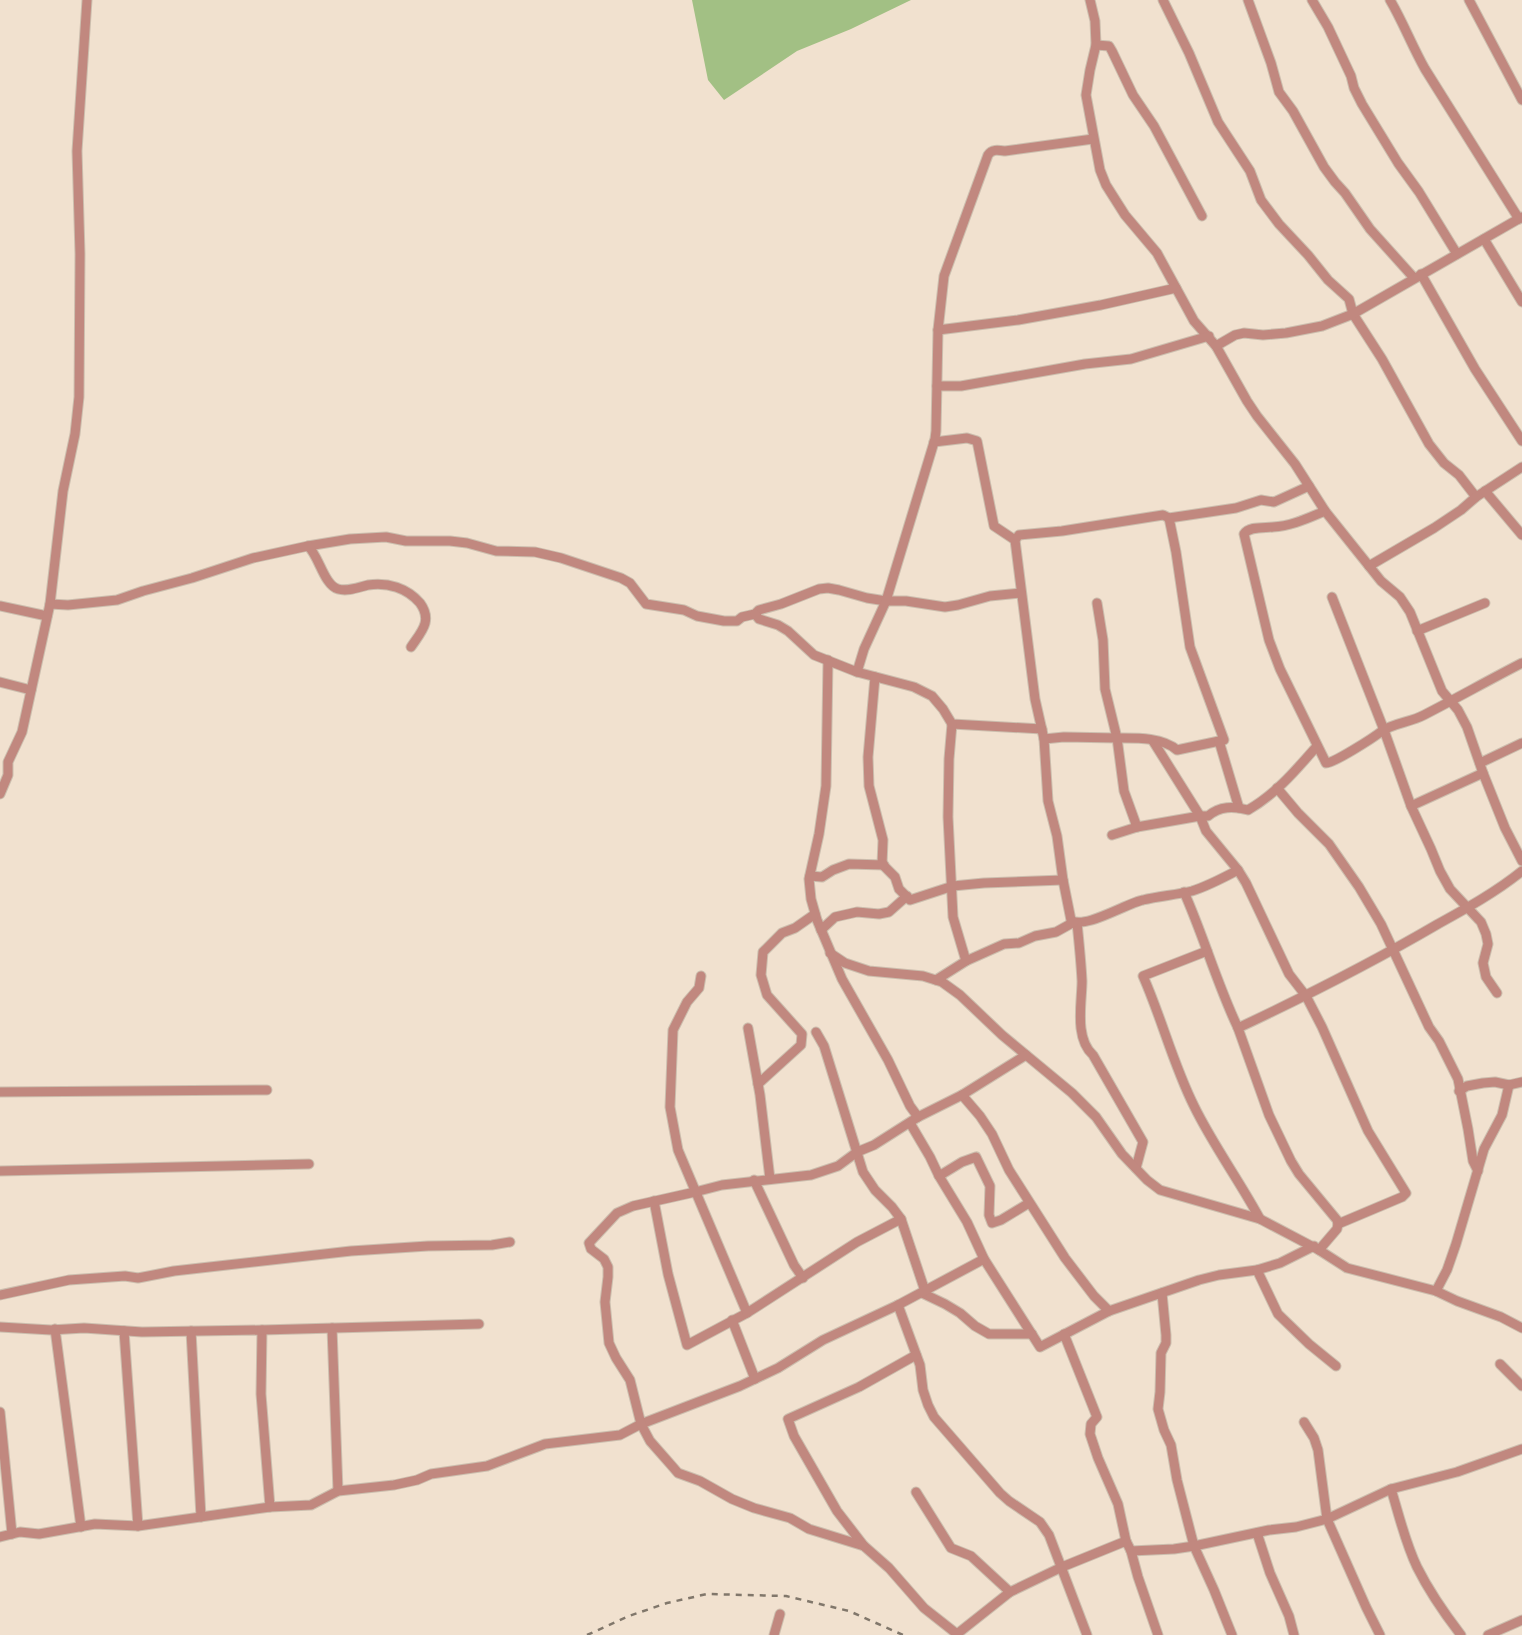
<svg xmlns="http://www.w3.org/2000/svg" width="1522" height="1635" font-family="Figtree,sans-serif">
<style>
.green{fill:#a2c084}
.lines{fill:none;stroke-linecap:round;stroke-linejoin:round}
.minor-casing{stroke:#ccbeae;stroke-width:11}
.minor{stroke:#c1887f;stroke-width:9}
.rail{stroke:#81776b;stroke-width:2.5;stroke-dasharray:6 6;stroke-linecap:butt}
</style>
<rect width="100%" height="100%" fill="#f1e1cf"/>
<polygon class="green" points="692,0 911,0 851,29 797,51 724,100 708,80"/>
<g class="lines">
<g class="minor-casing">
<g id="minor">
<polyline points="1090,0 1095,21 1096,45 1090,70 1086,95 1100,170 1106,185 1125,215 1157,253 1194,321 1216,346 1247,401 1257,416 1295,464 1325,511 1369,566"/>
<polyline points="1163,0 1189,53 1218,122 1250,171 1261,200 1279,224 1308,255 1328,280 1349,299 1353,314 1382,359 1429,444 1444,463 1459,475 1476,497"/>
<polyline points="1248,0 1271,63 1279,92 1293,111 1324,167 1335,182 1345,193 1370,229 1414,278"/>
<polyline points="1312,0 1328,27 1351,76 1354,88 1362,104 1398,163 1419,192 1457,254"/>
<path d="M1390,0C1403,22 1412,46 1425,69L1519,219"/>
<polyline points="1469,0 1522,100"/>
<polyline points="1096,45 1109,46 1112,51 1133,95 1154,126 1202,216"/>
<polyline points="1484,239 1522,302"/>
<polyline points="1421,274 1475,369 1522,441"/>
<polyline points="938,330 1018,320 1101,305 1176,288"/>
<polyline points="1216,346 1235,335 1244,333 1263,335 1286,333 1322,326 1353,314 1522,217"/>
<polyline points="937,386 961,386 1085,364 1131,359 1209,336"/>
<polyline points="934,442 967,438 977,441 994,526 1015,540"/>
<polyline points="1522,467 1476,497 1461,510 1434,528 1369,566 1381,581 1400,597 1410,612 1442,691 1458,710 1467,727 1483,773 1505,828 1522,861"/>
<polyline points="1485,491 1522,535"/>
<path d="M1325,511C1308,518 1292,526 1273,527C1264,528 1249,526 1244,534L1269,640L1280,669L1326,763C1334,763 1373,738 1382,731C1394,723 1411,722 1424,715C1457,698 1489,680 1522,663"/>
<polyline points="308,546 350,539 386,537 406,541 450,541 467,543 496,551 535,552 561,558 621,578 630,583 646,604 684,610 697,616 724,621 737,621 742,617 755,614 759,610 781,604 819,589 828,588 839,590 867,598 886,601 906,601 945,607 958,605 990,596 1021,593"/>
<polyline points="1332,597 1384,730 1411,806 1431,849 1440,871 1450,889 1481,922 1486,934 1488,944 1483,963 1486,977 1497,993"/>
<path d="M1097,603L1103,640L1105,689L1117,738C1136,738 1162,737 1177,750L1224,740L1190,647L1176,552L1169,518"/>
<path d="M50,604L68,605L117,600L143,591L192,578L253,558L308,546C319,556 324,585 338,589C348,592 359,587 368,585C388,582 407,588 420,603C433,621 421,632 411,647"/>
<polyline points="0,606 47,616"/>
<polyline points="755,614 759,619 778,625 788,631 814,655 857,672 914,687 932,696 943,709 952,724 1042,729"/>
<polyline points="1417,631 1485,603"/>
<polyline points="828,660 826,786 819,834 809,879 811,899 817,920 842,979 888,1060 910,1106 918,1117"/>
<path d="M857,672L864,649L886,601L935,439L936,431L938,330L944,276L988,155C992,149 998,150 1005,151L1093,139"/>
<polyline points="875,677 868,757 869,786 883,840 882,864 895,877 899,889 910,900 953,886 984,883 1063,880"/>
<polyline points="0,682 31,690"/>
<polyline points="1044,739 1064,737 1117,738 1124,791 1137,827"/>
<polyline points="1153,741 1200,816 1206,831 1238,870 1246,883 1289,974 1306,996 1322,1027 1368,1131 1406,1193 1402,1197 1338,1224"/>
<polyline points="1219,741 1239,808"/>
<polyline points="1480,763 1522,743"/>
<polyline points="1277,788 1298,813 1329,844 1359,887 1381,924 1429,1027 1439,1041 1458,1079 1468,1129 1473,1161 1478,1171"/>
<polyline points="0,794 8,775 8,762 22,732 50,604 63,491 75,434 79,397 80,254 77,151 87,0"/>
<polyline points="1411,806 1483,773"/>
<path d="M1112,835L1137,827L1200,816H1208C1220,806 1233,806 1248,810C1276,794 1296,770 1317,746"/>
<path d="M1238,870C1223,878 1208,886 1192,891C1176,895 1159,896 1143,900C1127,903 1084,930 1071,920L1063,880L1057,836L1048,801L1044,739L1035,699L1015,540L1019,535L1062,531L1163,515L1169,518L1236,508L1261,500L1274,502L1309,486"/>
<path d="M1522,871C1496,892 1467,908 1438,924C1373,962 1306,996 1238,1028L1269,1115L1291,1161L1299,1174L1337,1220L1338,1224L1337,1229L1319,1250L1347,1268L1436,1291L1457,1301L1501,1317L1522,1328"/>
<polyline points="810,876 822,877 833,870 849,864 884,865 883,864"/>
<path d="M1184,892C1204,937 1217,984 1238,1028"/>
<path d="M1077,923C1079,942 1081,961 1082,981C1082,1002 1074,1038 1093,1055L1143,1142L1136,1168"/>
<polyline points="821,930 835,917 857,912 879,914 889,912 907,896"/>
<path d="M1207,951L1143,976C1162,1019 1173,1064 1194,1106C1213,1145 1239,1180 1260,1219"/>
<polyline points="830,953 845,963 869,971 923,976 942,982 960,995 1002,1035 1072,1093 1096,1117 1122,1154 1147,1180 1160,1190 1260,1219 1319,1250"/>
<polyline points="966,961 1004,944 1019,943 1035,936 1056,932 1074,922"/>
<polyline points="936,980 966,961 953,917 948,817 949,759 952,724"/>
<polyline points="748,1028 760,1095 770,1179"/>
<polyline points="816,1032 824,1046 863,1172 875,1190 892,1207 901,1219 925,1291"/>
<polyline points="758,1084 801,1045 802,1034 767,995 761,975 763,952 782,933 795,928 815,914"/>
<polyline points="1459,1091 1467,1086 1483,1083 1495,1082 1509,1085 1522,1082"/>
<polyline points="0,1092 267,1090"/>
<polyline points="962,1095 980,1116 992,1134 1009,1170 1065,1258 1094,1296 1109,1311"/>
<polyline points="910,1123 930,1157 939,1176 967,1222 984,1259 1040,1347 1109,1311 1199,1280 1219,1275 1257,1270 1280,1263 1314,1246"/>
<polyline points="0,1171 309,1164"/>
<polyline points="939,1176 962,1162 976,1157 990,1186 989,1215 992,1223 1001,1220 1029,1203"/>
<polyline points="754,1180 794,1265 803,1278"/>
<polyline points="654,1201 668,1274 687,1345 747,1313 678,1150 670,1107 673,1030 687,1002 699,988 701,976"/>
<polyline points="1257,1270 1278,1314 1309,1344 1336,1366"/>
<polyline points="1436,1291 1447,1270 1456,1244 1484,1149 1502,1115 1509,1085"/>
<polyline points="922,1293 945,1304 960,1313 975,1326 989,1334 1032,1334"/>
<polyline points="1162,1293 1166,1335 1166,1343 1161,1353 1160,1392 1158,1409 1164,1430 1171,1445 1177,1480 1194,1546 1214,1590 1232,1635"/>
<polyline points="0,1295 69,1280 125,1276 138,1278 174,1271 351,1251 428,1246 492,1245 510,1242"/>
<polyline points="898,1305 920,1365 923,1390 928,1405 934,1417 1000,1493 1009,1501 1040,1522 1049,1535 1087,1635"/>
<polyline points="747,1313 857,1242 901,1219"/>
<polyline points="732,1320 755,1379"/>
<polyline points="0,1327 51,1330 84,1328 142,1332 262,1330 261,1394 270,1507"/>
<polyline points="332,1328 338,1491"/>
<polyline points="55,1329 81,1527"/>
<polyline points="262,1330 479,1324"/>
<polyline points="124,1331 138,1526"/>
<polyline points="191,1331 201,1517"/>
<polyline points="1064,1334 1095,1412 1097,1417 1091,1424 1090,1434 1098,1458 1118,1504 1126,1541"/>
<polyline points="916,1355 859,1387 788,1419 794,1436 837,1511 864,1546 889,1568 924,1608 957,1634 1010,1592"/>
<polyline points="1500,1364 1522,1386"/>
<polyline points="0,1412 12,1534"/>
<polyline points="1304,1422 1314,1438 1318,1450 1327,1519 1366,1607 1380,1635"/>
<path d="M1391,1489C1399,1515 1405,1542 1417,1567C1429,1591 1444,1613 1461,1635"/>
<polyline points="916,1492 951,1548 971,1556 1010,1592 1062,1567 1126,1541 1131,1551"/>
<polyline points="1257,1533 1270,1573 1289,1616 1294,1635"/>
<polyline points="0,1537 20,1532 39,1534 95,1524 138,1526 270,1507 311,1505 338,1491 394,1485 417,1480 431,1474 487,1466 545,1444 620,1435 641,1424 740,1386 778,1368 823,1340 898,1305 984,1259"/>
<polyline points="864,1546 809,1529 790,1518 754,1508 732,1499 700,1481 678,1473 672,1466 650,1441 641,1424 630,1380 616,1358 609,1343 605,1302 608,1277 608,1267 604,1259 591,1249 589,1243 617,1213 633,1206 695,1192 722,1185 811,1175 838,1166 857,1152 874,1145 918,1117 962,1095 1026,1055"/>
<polyline points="774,1635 780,1614"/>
<polyline points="1158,1635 1138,1577 1131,1551 1174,1549 1194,1546 1269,1530 1296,1527 1327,1519 1391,1489 1457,1472 1522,1449"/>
<polyline points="1488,1635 1522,1620"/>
</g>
</g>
<use href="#minor" class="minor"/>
<polyline class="rail" points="587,1635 629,1616 667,1603 707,1594 786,1596 849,1611 903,1635"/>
</g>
</svg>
